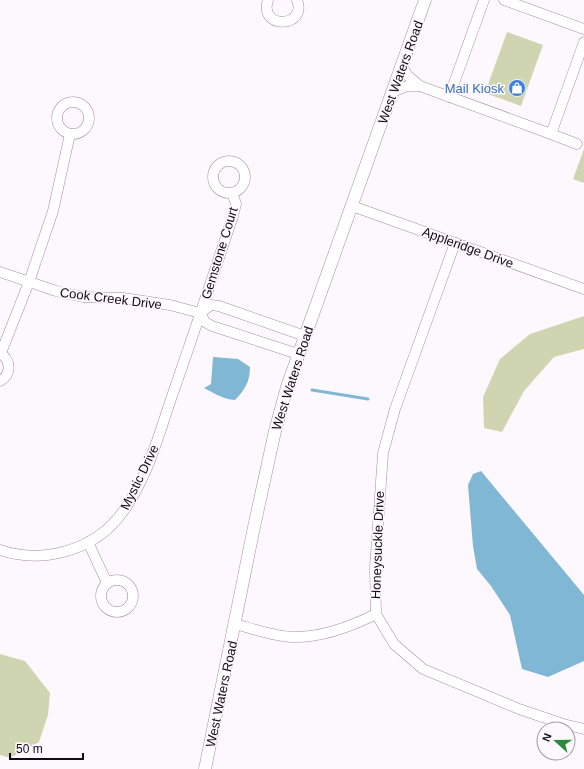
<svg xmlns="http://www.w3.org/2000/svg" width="584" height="769" font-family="Helvetica,sans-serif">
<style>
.green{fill:#d0d5b1}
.water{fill:#80b7d5}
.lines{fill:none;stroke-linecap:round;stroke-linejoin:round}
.stream{stroke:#80b7d5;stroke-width:3}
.minor-casing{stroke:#a48da7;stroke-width:11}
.tertiary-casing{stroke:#a48da7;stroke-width:13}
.minor{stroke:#fff;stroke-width:10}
.tertiary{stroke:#fff;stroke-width:12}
.labels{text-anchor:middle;stroke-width:3;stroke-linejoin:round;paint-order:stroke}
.street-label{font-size:13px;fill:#130b14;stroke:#fdf8fe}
.shop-label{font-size:13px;fill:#366cbe;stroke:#fdf8fe;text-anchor:end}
</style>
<rect width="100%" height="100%" fill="#fdf8fe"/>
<g class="green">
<polygon points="507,32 543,45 521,106 485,93"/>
<polygon points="584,149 584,183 573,179"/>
<polygon points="584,316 584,349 554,357 524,391 502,432 484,428 483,397 500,359 530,334"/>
<polygon points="0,654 25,661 50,693 48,715 39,742 10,758 0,755"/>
</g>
<g class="water">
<path d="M213,357L238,359L250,367C250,381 245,390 235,400C222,399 214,393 204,388L211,384Z"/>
<polygon points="481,471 584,595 584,661 548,677 522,669 510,615 491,586 477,569 473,546 468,485 473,474"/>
</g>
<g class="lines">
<polyline class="stream" points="312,390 368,399"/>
<g class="minor-casing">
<g id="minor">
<path d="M268,0C258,30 308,28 297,0"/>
<polyline points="504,0 584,29"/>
<polyline points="402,66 407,75 420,86 551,134 584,42"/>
<polyline points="393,92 407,86 420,86"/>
<polyline points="449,97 484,0"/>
<circle cx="73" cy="118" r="16"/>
<polyline points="551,134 577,144"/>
<circle cx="229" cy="177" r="16"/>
<polyline points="352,206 584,289"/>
<polyline points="455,243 395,409 383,453 375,568 376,614 394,644 423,669 519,709 563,724 584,729"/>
<polyline points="0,272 56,291 83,297 123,298 170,305 200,313 205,322 212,326 298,354"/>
<polyline points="200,313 211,305 219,306 305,336"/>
<path d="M0,353C11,360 12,374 0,381"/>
<polyline points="1,353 29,282 53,211 70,134"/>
<polyline points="88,542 107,583"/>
<path d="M0,550C41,564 91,551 118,518C146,484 158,437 172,396C193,336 213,276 233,216L236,204L232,193"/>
<circle cx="117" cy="596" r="16"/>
<path d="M235,624C254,629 276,637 296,637C322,637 352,626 376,614"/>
</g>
</g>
<g class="tertiary-casing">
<polyline id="tertiary" points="205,769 254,527 275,431 287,387 425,0"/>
</g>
<use href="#minor" class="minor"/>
<use href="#tertiary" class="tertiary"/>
</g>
<defs>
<g id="shop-disc" transform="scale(0.9)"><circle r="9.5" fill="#3f7fe0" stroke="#fdf8fe"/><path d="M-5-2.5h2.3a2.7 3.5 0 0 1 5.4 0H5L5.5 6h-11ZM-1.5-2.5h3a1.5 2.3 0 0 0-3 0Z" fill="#fff"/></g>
</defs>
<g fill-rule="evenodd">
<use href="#shop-disc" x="517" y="88"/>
</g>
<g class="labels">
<g class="street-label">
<text transform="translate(400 72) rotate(-70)" y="5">West Waters Road</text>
<text transform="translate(468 247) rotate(20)" y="5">Appleridge Drive</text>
<text transform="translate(219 253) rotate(-73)" y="5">Gemstone Court</text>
<text transform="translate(111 298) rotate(7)" y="5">Cook Creek Drive</text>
<text transform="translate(292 378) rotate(-72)" y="5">West Waters Road</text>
<text transform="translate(139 477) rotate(-64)" y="5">Mystic Drive</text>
<text transform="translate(377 545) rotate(-88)" y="5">Honeysuckle Drive</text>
<text transform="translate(221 694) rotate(-78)" y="5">West Waters Road</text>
</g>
<g class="shop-label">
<text x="504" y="93">Mail Kiosk</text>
</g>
</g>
<g transform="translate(556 741) rotate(291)"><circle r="19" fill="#fdf8fe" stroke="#9f99a0"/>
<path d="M0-3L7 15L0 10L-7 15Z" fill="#2a8b3f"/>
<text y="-6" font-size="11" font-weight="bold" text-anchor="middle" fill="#130b14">N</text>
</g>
<path d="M10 753v6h73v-6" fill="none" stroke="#130b14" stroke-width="2"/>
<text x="16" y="753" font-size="12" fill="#130b14" stroke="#fdf8fe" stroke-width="3" paint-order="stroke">50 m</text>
</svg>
